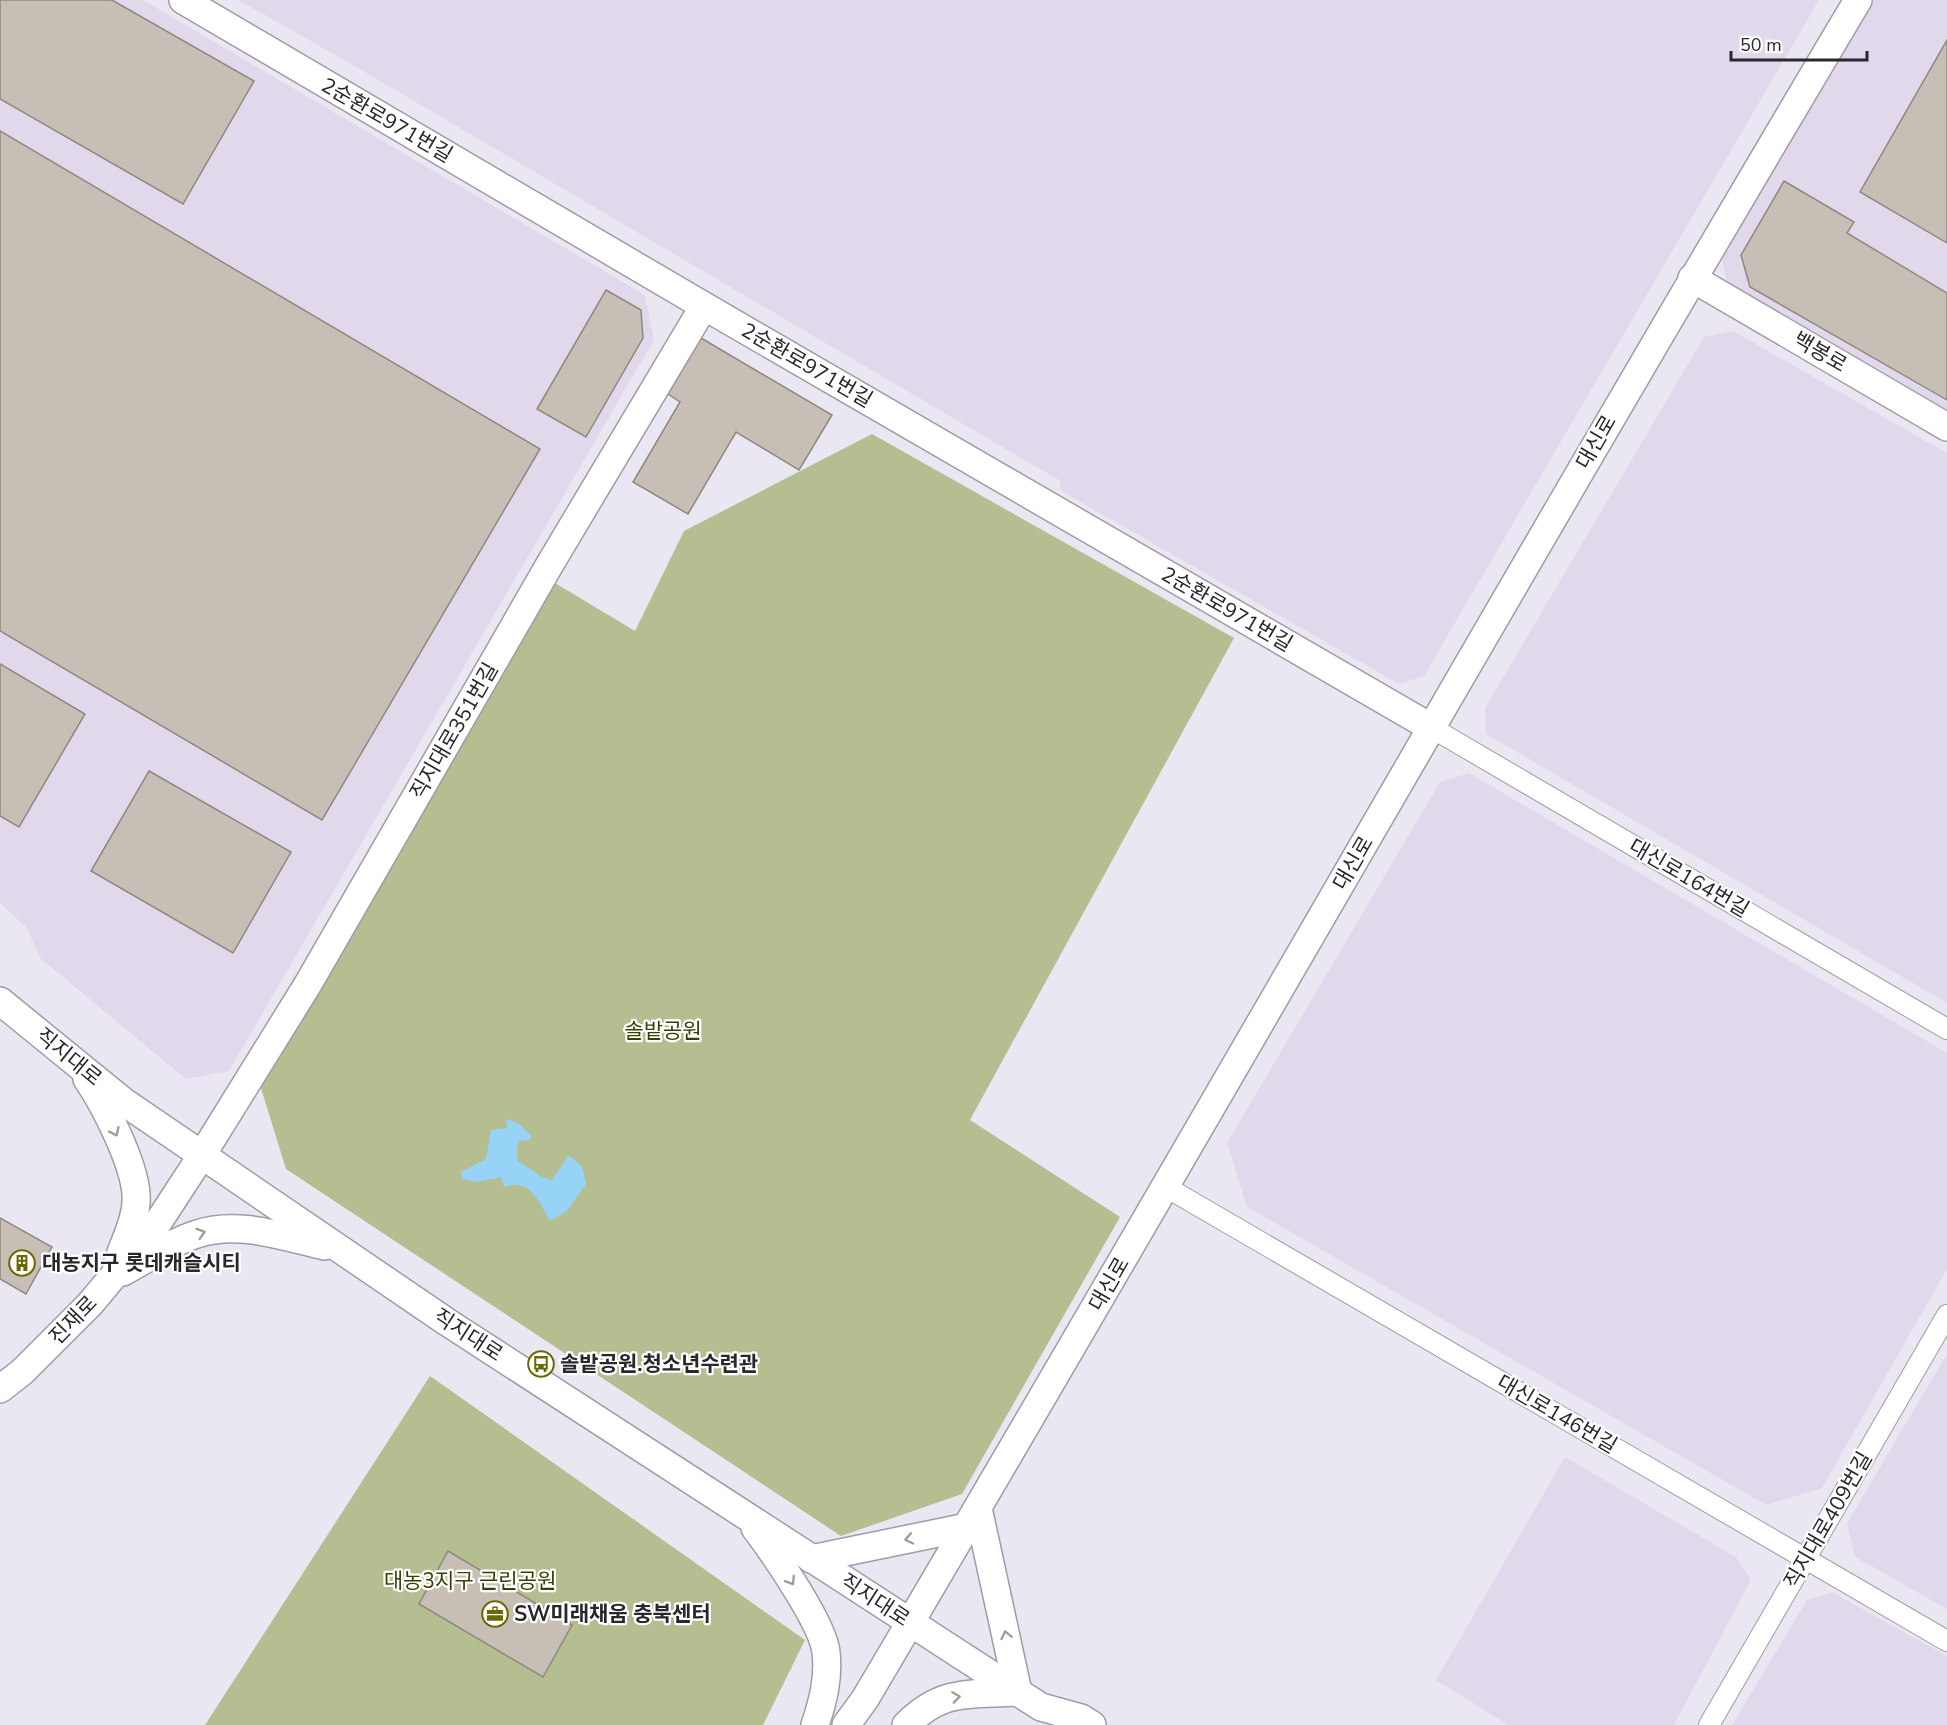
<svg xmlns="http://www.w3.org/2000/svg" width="1947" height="1725" font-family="'Nunito Sans','Noto Sans KR',sans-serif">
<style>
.built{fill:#e1d9eb}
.green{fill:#b4be90}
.water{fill:#97d3f6}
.building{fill:#c7bfb5;stroke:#8f887f;stroke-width:1.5}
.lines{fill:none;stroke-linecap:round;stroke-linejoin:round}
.street-casing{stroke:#a09ba6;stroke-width:22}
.secondary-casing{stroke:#a09ba6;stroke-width:30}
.street{stroke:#fff;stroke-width:20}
.secondary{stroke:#fff;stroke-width:27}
.oneway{stroke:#9e9ea0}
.labels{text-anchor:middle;stroke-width:4.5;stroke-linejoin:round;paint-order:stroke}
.street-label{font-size:21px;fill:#28272b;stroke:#fff}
.park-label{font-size:21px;fill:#373f05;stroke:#fff}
.poi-label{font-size:21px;font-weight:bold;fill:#28272b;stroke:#fff;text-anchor:start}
</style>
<rect width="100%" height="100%" fill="#ebe7f2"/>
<g class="built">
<polygon points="0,0 143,0 645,295 654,340 229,1071 186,1079 40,958 27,928 0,903"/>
<polygon points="238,0 1819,0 1424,676 1399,684 1061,491 1060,481 351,64"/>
<polygon points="1874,0 1947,0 1947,411 1727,285 1722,259"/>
<polygon points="1733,331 1947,453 1947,1003 1486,734 1485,708 1704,337"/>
<polygon points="1469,773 1947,1053 1947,1269 1822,1488 1766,1505 1247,1207 1227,1143 1440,782"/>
<polygon points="1947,1354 1947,1609 1855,1557 1847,1523"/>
<polygon points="1565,1457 1736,1557 1751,1580 1674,1725 1508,1725 1436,1680"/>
<polygon points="1832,1592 1947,1656 1947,1725 1732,1725 1807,1600"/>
</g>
<g class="green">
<polygon points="872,434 1234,638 970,1120 1120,1217 962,1494 841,1536 286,1169 260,1085 555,583 635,631 684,531"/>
<polygon points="430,1376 805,1640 763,1725 205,1725"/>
</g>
<path class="water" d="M506,1119L518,1123L532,1136L529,1140L518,1141L517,1160L542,1177L552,1180L569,1155L582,1167L586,1184L566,1212L550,1221C539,1202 531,1178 504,1187L501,1177L477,1182L462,1179L461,1172L486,1159L491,1130L507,1128Z"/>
<g class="building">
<polygon points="0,0 112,0 254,81 183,204 0,99"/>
<polygon points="1947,40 1947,243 1860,192"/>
<polygon points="0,131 540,449 322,820 0,631"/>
<polygon points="1784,181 1854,222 1847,233 1947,293 1947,400 1750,287 1741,255"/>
<polygon points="606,290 641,310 643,338 586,437 537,409"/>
<polygon points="701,338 832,415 799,470 736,432 688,514 633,482 680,402 668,394"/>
<polygon points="0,664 85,714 19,827 0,816"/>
<polygon points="149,771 291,852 233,953 91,871"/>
<polygon points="0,1218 52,1247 26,1294 0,1279"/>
<polygon points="448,1551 572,1625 543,1677 419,1604"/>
</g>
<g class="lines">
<g class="street-casing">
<g id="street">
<polyline points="1432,728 1947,1029"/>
<polyline points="1166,1187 1947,1641"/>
<polyline points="1709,1725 1947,1315"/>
</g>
</g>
<g class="secondary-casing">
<g id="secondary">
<polyline points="183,0 704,306 1432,728"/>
<polyline points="1692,278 1947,427"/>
<polyline points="0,1001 124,1102 447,1322 1041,1707 1081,1718 1092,1725"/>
<path d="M87,1079C105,1105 134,1163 136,1194C138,1216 125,1240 118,1261"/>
<path d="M123,1272C147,1259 172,1242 197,1234C238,1220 284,1237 325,1246"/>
<polyline points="0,1389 22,1372 90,1304 157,1224 202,1155 308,984 550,564 704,306"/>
<polyline points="978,1508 1018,1692"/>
<path d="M755,1528C774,1553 823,1624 826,1652C829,1678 823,1701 815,1725"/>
<polyline points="811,1559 967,1527"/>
<path d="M846,1725L865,1699C1199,1135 1522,564 1858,0"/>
<path d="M906,1725C943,1688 970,1695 1018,1692"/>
</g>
</g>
<use href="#street" class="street"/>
<use href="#secondary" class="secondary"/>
</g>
<defs><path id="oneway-chevron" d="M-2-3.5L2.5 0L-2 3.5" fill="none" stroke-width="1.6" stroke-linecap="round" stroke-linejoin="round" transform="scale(1.5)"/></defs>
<g class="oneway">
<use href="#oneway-chevron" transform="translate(115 1132) rotate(65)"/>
<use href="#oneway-chevron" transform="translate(201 1233) rotate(-17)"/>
<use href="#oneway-chevron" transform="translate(909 1539) rotate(168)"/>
<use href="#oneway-chevron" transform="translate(791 1581) rotate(58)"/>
<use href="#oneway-chevron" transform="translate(1006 1635) rotate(-102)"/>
<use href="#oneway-chevron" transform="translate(956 1697) rotate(-8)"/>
</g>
<defs>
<g id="building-ring" transform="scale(1.35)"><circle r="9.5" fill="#fff" stroke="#696802" stroke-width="1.5"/><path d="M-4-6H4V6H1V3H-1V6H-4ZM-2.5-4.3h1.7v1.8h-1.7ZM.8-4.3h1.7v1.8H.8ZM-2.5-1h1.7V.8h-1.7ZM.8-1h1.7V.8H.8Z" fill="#696802"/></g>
<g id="bus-ring" transform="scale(1.35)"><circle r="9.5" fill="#fff" stroke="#696802" stroke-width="1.5"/><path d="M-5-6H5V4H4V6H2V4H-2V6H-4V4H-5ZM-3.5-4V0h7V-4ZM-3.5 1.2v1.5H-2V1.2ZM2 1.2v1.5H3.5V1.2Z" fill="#696802"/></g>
<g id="office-ring" transform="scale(1.35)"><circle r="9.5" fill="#fff" stroke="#696802" stroke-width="1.5"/><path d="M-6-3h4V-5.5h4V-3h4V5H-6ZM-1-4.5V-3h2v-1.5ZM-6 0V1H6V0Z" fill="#696802"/></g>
</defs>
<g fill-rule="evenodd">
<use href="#building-ring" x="22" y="1263"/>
<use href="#bus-ring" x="541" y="1364"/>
<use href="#office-ring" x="495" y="1614"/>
</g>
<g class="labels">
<g class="street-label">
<text transform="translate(387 120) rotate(30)" y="7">2순환로971번길</text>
<text transform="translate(1820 352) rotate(30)" y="7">백봉로</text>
<text transform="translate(807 365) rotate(30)" y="7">2순환로971번길</text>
<text transform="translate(1596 442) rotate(-60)" y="7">대신로</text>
<text transform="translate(1227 609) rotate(30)" y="7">2순환로971번길</text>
<text transform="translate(454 731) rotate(-60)" y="7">직지대로351번길</text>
<text transform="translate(1353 863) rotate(-60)" y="7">대신로</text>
<text transform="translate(1689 878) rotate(30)" y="7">대신로164번길</text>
<text transform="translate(69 1057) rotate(39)" y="7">직지대로</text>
<text transform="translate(1109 1284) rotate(-60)" y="7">대신로</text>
<text transform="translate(73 1320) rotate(-46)" y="7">진재로</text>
<text transform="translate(468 1335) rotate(33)" y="7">직지대로</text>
<text transform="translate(1557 1414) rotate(30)" y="7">대신로146번길</text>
<text transform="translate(1828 1520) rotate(-60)" y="7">직지대로409번길</text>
<text transform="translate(875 1600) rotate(33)" y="7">직지대로</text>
</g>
<g class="park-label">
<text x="663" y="1038">솔밭공원</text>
<text x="470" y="1588">대농3지구 근린공원</text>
</g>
<g class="poi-label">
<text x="42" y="1270">대농지구 롯데캐슬시티</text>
<text x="560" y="1371">솔밭공원.청소년수련관</text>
<text x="514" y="1621">SW미래채움 충북센터</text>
</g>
</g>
<path d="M1731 51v9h136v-9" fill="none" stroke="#28272b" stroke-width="3"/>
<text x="1740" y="51" font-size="18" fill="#28272b" stroke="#ffffff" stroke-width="4.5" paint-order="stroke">50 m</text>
</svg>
